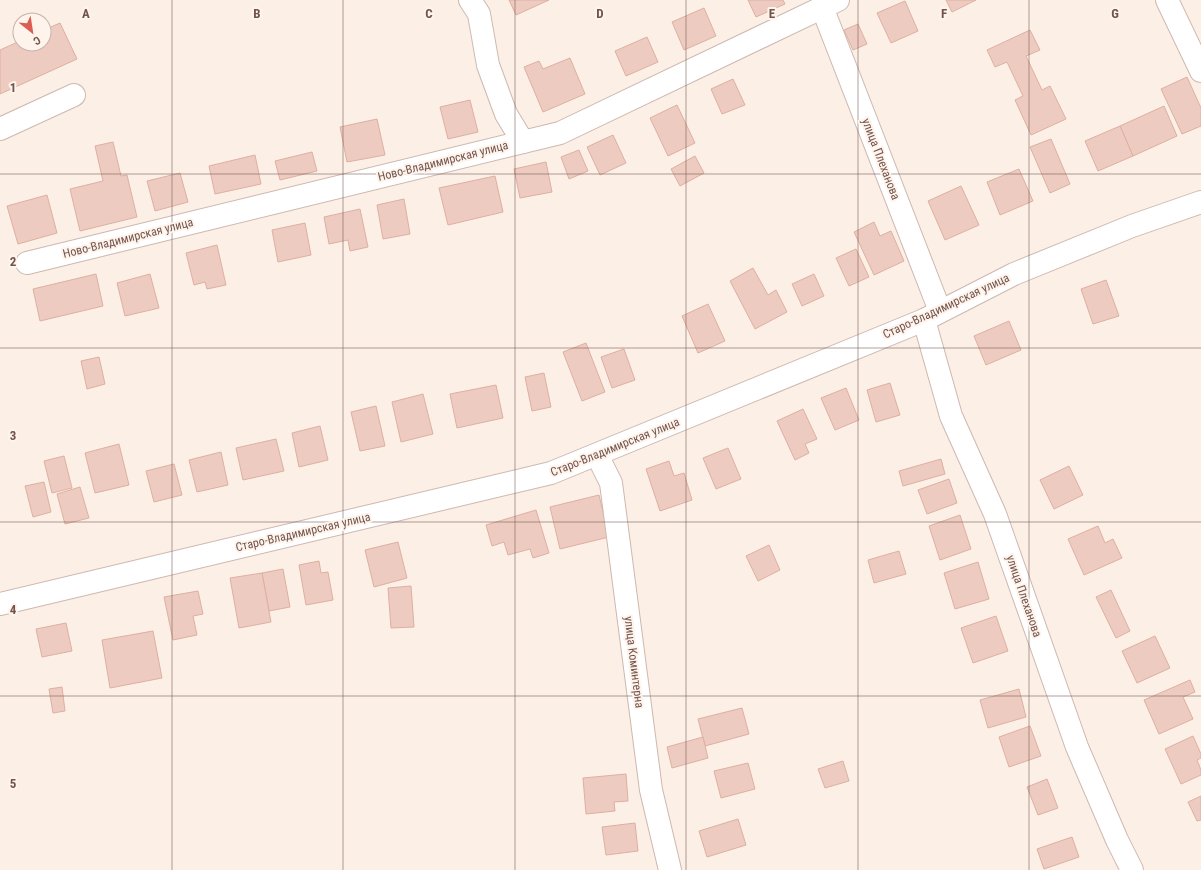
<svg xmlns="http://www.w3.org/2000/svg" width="1201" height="870" font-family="'Roboto Condensed',sans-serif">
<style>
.building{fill:#eecbc0;stroke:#dfafa1}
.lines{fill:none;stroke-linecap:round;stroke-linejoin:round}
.minor-casing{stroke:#ceb8b0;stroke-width:24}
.minor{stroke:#fff;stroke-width:22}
.grid{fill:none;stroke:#72544d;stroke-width:1;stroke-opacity:0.55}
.labels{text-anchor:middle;stroke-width:4;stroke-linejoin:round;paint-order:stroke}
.street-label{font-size:12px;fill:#72544d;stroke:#fef4ec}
.grid-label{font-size:13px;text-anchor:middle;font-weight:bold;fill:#72544d;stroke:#fef4ec;stroke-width:4;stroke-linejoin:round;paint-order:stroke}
</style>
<rect width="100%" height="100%" fill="#fbefe6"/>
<g class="building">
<polygon points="509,0 549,0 516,15"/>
<polygon points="748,0 783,0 785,4 756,17"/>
<polygon points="946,0 976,0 952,12"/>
<polygon points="905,1 918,31 891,43 877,13"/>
<polygon points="704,8 716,36 684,50 672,22"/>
<polygon points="60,23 77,59 0,94 0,50 20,41 20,44 44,44 44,30"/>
<polygon points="858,24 867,44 853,50 844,30"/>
<polygon points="1030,30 1040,50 1026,56 1042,90 1050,86 1066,119 1031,135 1015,100 1023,96 1007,62 995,67 987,50"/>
<polygon points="647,37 658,62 626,76 615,51"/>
<polygon points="570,58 585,94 543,112 524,67 539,61 543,69"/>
<polygon points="1187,77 1201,108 1201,126 1182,134 1161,89"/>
<polygon points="733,79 745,105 722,114 711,89"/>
<polygon points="470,100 478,132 448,139 440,107"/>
<polygon points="677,105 695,143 668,156 650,118"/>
<polygon points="1164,106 1177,136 1133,156 1120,126"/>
<polygon points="377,119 385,155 347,162 340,127"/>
<polygon points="1120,126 1133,156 1098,171 1085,141"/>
<polygon points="613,135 626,163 600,175 587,147"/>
<polygon points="1051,139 1070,184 1050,193 1030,147"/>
<polygon points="113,142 121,176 127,175 137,217 80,231 70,189 103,181 95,146"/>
<polygon points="579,150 588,171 569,179 561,157"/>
<polygon points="312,152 317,171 280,180 275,161"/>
<polygon points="255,155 261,184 215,194 209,166"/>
<polygon points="695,156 704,173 680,186 671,169"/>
<polygon points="546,162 552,192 520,198 514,169"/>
<polygon points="1019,169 1033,201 1000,215 987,182"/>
<polygon points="180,173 188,202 155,211 147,181"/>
<polygon points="495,176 503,212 448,225 439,188"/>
<polygon points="961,186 979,225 945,240 928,201"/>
<polygon points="47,195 57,233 18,244 7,206"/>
<polygon points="404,199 410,234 383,239 377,205"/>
<polygon points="360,209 368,247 350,251 348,240 329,244 324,217"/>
<polygon points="874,222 880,236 891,231 904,261 874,275 854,232"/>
<polygon points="305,223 311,255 278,262 272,230"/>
<polygon points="217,245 226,285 207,289 205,282 194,285 186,253"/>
<polygon points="856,249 869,277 849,286 836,258"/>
<polygon points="753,268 768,295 776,290 787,312 755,329 730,281"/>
<polygon points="96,274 103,306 40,321 33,289"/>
<polygon points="150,274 159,308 125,316 117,283"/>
<polygon points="814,274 824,296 802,306 792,284"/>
<polygon points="1106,280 1119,316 1093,324 1081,289"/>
<polygon points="708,304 725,341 698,353 682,316"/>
<polygon points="1009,321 1021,350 986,365 974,336"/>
<polygon points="586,343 605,392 582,401 563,352"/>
<polygon points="624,349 635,380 612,388 601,357"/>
<polygon points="99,357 105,384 87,389 81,361"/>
<polygon points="544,373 551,407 532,411 525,377"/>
<polygon points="890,383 900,415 876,422 867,390"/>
<polygon points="496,385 503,418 457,428 450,394"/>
<polygon points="846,388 859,420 835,430 821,398"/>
<polygon points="423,394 433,434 401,442 392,402"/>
<polygon points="376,406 385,446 360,451 351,412"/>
<polygon points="803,409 817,439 805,444 809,453 795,460 777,421"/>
<polygon points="320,426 328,460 299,467 292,433"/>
<polygon points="276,439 284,471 243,480 236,448"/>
<polygon points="119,444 129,485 95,493 85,453"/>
<polygon points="728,448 741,479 716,489 703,458"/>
<polygon points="221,452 228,485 197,492 189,460"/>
<polygon points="64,456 72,488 52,493 44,461"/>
<polygon points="941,459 945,474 903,486 899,471"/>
<polygon points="669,461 674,476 684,473 692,500 660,511 646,469"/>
<polygon points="174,464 182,495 154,502 146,471"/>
<polygon points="1069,466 1083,495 1054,509 1040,480"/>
<polygon points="949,479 957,503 927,514 918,490"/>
<polygon points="44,482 51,512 33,517 25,486"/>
<polygon points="80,487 89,518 65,524 57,494"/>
<polygon points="599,495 609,537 560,549 550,507"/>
<polygon points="536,510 549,553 533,558 530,549 508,555 504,542 492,546 486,525"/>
<polygon points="960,515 971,549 940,560 929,526"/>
<polygon points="1098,526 1105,543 1113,539 1122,558 1084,575 1068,539"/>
<polygon points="398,542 407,578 374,587 365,550"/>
<polygon points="769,545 780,570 758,581 746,556"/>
<polygon points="899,551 906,574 874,583 868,560"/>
<polygon points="319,561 321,573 328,572 333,600 306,605 299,565"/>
<polygon points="978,562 989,599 955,609 944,573"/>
<polygon points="283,569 290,607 269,611 262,573"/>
<polygon points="262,573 271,622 239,628 230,578"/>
<polygon points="411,586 414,627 391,628 388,588"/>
<polygon points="1111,590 1130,631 1116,638 1096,597"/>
<polygon points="198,591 203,614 193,616 197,635 173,640 164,597"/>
<polygon points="996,616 1008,651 973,663 961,628"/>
<polygon points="66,623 72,651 42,657 36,629"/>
<polygon points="153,631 162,678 110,688 102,640"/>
<polygon points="1155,636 1170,668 1137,683 1122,651"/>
<polygon points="1190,680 1195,692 1183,697 1193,719 1159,734 1144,700"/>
<polygon points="62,687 65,711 53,713 49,689"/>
<polygon points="1019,689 1026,717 988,728 980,700"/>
<polygon points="742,708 749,734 705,746 698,719"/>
<polygon points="1030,726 1041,756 1009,767 999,737"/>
<polygon points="1193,736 1201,754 1201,758 1197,760 1201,770 1201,775 1181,784 1165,749"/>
<polygon points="703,737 708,758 672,768 667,747"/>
<polygon points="843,761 849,781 825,788 818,769"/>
<polygon points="748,763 755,789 721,798 714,771"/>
<polygon points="626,774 628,801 614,802 615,811 586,814 583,778"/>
<polygon points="1047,779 1058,808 1038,815 1027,787"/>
<polygon points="1201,796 1201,820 1197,821 1188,802"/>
<polygon points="738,819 746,845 707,857 699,831"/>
<polygon points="635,823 638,851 606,855 602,827"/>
<polygon points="1072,837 1079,857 1044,869 1037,849"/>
</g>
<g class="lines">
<g class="minor-casing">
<g id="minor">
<polyline points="470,0 479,14 488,65 506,114 523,142"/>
<polyline points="1167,0 1201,71"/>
<polyline points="822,7 940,311"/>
<polyline points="0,129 74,95"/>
<polyline points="27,263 560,133 838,0"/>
<polyline points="924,320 951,416 995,514 1077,747 1117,840 1132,870"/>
<polyline points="597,455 611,483 651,790 670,870"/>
<polyline points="0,604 551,473 924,320 1014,274 1132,226 1201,202"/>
</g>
</g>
<use href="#minor" class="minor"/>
</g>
<path class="grid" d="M172,0V870M343,0V870M515,0V870M686,0V870M858,0V870M1029,0V870M0,174H1201M0,348H1201M0,522H1201M0,696H1201"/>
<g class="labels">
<g class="street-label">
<text transform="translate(881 159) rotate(69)" y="4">улица Плеханова</text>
<text transform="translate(443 161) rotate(-14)" y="4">Ново-Владимирская улица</text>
<text transform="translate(128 238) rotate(-14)" y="4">Ново-Владимирская улица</text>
<text transform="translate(946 306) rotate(-25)" y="4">Старо-Владимирская улица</text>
<text transform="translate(615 447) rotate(-22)" y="4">Старо-Владимирская улица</text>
<text transform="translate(303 532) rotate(-13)" y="4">Старо-Владимирская улица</text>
<text transform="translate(1024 596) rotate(71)" y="4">улица Плеханова</text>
<text transform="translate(634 662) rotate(83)" y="4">улица Коминтерна</text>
</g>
</g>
<g class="grid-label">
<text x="86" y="18">A</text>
<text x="257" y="18">B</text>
<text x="429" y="18">C</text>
<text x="600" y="18">D</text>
<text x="772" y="18">E</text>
<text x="944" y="18">F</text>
<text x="1115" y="18">G</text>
<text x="13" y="92">1</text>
<text x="13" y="266">2</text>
<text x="13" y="440">3</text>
<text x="13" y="614">4</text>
<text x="13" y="788">5</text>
</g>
<g transform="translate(32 32) rotate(150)"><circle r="19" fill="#fef4ec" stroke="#c6b4ac"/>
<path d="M0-3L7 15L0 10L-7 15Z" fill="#db5e55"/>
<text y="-6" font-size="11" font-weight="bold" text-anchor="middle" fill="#72544d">С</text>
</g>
</svg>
